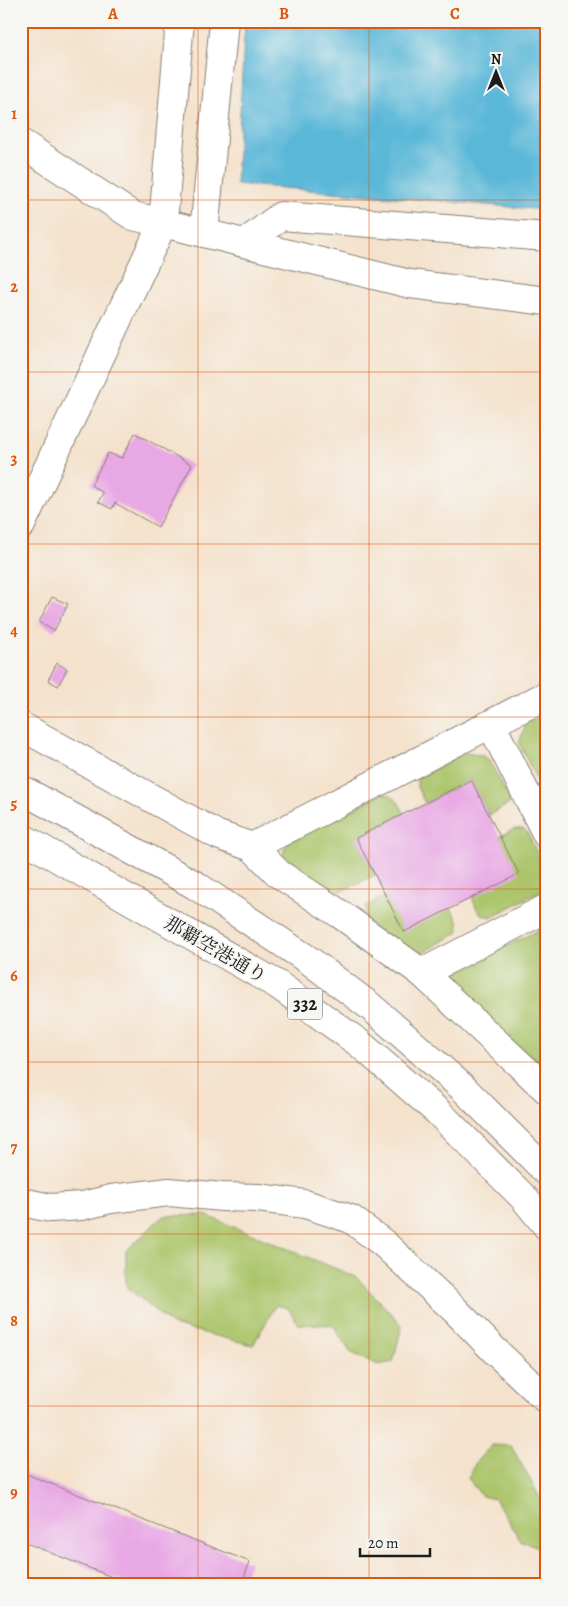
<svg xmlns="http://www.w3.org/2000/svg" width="568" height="1606" font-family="Alegreya,'Noto Serif JP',serif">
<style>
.green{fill:#acc56b;stroke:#647044}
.water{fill:#5ab7d8;stroke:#3b6a7a}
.building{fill:#e8a8e4}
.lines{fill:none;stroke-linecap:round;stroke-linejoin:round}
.minor-casing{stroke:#887f74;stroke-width:30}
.highway-casing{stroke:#887f74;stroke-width:30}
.minor{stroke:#fff;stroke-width:28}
.highway{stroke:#fff;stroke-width:28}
.grid{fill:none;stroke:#de560d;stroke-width:1;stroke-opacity:0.55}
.labels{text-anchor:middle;stroke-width:4;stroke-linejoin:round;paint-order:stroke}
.shield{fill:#f6f6f2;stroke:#5d5d5c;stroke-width:1}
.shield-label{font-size:18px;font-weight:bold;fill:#1c1c1c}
.street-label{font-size:19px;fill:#1c1c1c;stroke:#f6f6f2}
.neatline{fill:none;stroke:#de560d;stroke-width:2}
.grid-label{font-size:16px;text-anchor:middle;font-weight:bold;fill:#de560d}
</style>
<rect width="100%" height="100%" fill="#f6f6f2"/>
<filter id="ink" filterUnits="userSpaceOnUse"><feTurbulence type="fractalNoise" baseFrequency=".02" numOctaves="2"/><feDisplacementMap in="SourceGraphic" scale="10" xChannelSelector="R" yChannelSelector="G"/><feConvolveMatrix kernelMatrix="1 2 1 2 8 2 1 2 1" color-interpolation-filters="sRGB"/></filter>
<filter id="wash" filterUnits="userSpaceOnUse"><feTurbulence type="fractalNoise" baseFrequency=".0096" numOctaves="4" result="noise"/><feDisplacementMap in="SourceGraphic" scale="20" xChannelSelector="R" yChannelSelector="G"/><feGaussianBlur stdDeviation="1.12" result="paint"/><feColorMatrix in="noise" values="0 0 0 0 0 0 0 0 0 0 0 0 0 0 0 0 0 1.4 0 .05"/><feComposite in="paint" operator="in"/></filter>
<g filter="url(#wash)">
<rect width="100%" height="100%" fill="#f4e2cc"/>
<g class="green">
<polygon points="541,718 547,722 547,786 538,782 519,743 527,721"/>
<polygon points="464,753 482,755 488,759 510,799 509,804 489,815 471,780 425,803 417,787 417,778"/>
<path d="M383,793C396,796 399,802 404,814L357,838L375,875L335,894H327L285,867C282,855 282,850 290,841Z"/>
<path d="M515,829H523L527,832L544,867L545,884L539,892L491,917C477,915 477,909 472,897L500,836Z"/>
<polygon points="386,896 451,908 458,921 459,932 420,954 411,954 366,922 366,906"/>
<polygon points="547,926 547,1079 453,986 453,976 458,970"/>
<polygon points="205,1215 356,1277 402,1325 393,1362 378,1365 350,1352 333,1325 298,1324 288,1308 276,1305 253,1345 172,1325 126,1286 126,1251 163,1216"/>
<polygon points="492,1445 511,1446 547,1510 547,1550 520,1540 495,1499 482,1496 468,1479 476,1462"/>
</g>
<polygon class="water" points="245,21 547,21 547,210 236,184"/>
<g id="blocks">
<g class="building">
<polygon points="135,433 192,465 158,527 115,503 112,509 98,502 103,493 91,485 108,453 122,458"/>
<polygon points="52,597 68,604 54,631 39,622"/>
<polygon points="57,663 67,669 58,686 48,680"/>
<polygon points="471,780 519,874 404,932 356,838"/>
<polygon points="21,1472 250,1562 241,1585 132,1585 21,1541"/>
</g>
</g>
</g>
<g filter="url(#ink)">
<use href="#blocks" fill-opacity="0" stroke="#887f74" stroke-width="1"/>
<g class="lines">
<g class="minor-casing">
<g id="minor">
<polyline points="21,143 133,216 163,223 180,21"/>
<polyline points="204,233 224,21"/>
<polyline points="245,243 281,216 547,237"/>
<polyline points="21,525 163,223 410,284 547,301"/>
<polyline points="491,724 547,835"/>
<polyline points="21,726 218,835 252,847 279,874 340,914 422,973 547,1090"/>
<polyline points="252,847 547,695"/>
<polyline points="422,973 547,908"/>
<polyline points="21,1202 51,1208 82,1206 111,1199 169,1192 222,1197 258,1198 305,1204 351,1219 383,1243 455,1310 496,1352 547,1400"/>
</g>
</g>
<g class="highway-casing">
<g id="highway">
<polyline points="21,789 195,885 310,961 371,1007 462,1087 547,1172"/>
<polyline points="21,837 278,985 359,1043 438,1112 524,1198 547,1226"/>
</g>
</g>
<use href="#minor" class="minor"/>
<use href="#highway" class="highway"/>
</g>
</g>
<path class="grid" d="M198,21V1585M369,21V1585M21,200H547M21,372H547M21,544H547M21,717H547M21,889H547M21,1062H547M21,1234H547M21,1406H547"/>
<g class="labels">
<rect class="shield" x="287.5" y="988.5" width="35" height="31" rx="4"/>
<g class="shield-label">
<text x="305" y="1010">332</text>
</g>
<g class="street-label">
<text transform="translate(216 949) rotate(30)" y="7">那覇空港通り</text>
</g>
</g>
<rect width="568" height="1606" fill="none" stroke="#f6f6f2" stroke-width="55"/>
<g transform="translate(496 72)" stroke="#f6f6f2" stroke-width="4" paint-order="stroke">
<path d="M0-4L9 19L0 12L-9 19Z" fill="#1c1c1c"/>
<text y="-8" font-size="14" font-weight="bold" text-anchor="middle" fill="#1c1c1c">N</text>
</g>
<path d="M360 1548v8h70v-8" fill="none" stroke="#1c1c1c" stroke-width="2.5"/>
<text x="368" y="1548" font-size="15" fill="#1c1c1c" stroke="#f6f6f2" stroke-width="4" paint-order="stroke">20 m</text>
<rect x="28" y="28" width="512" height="1550" class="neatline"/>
<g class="grid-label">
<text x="113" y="19">A</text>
<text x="284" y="19">B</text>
<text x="455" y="19">C</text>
<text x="14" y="119">1</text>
<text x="14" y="292">2</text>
<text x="14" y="464">3</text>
<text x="14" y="636">4</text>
<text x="14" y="809">5</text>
<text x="14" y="981">6</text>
<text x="14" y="1153">7</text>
<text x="14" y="1326">8</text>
<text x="14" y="1498">9</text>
</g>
</svg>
